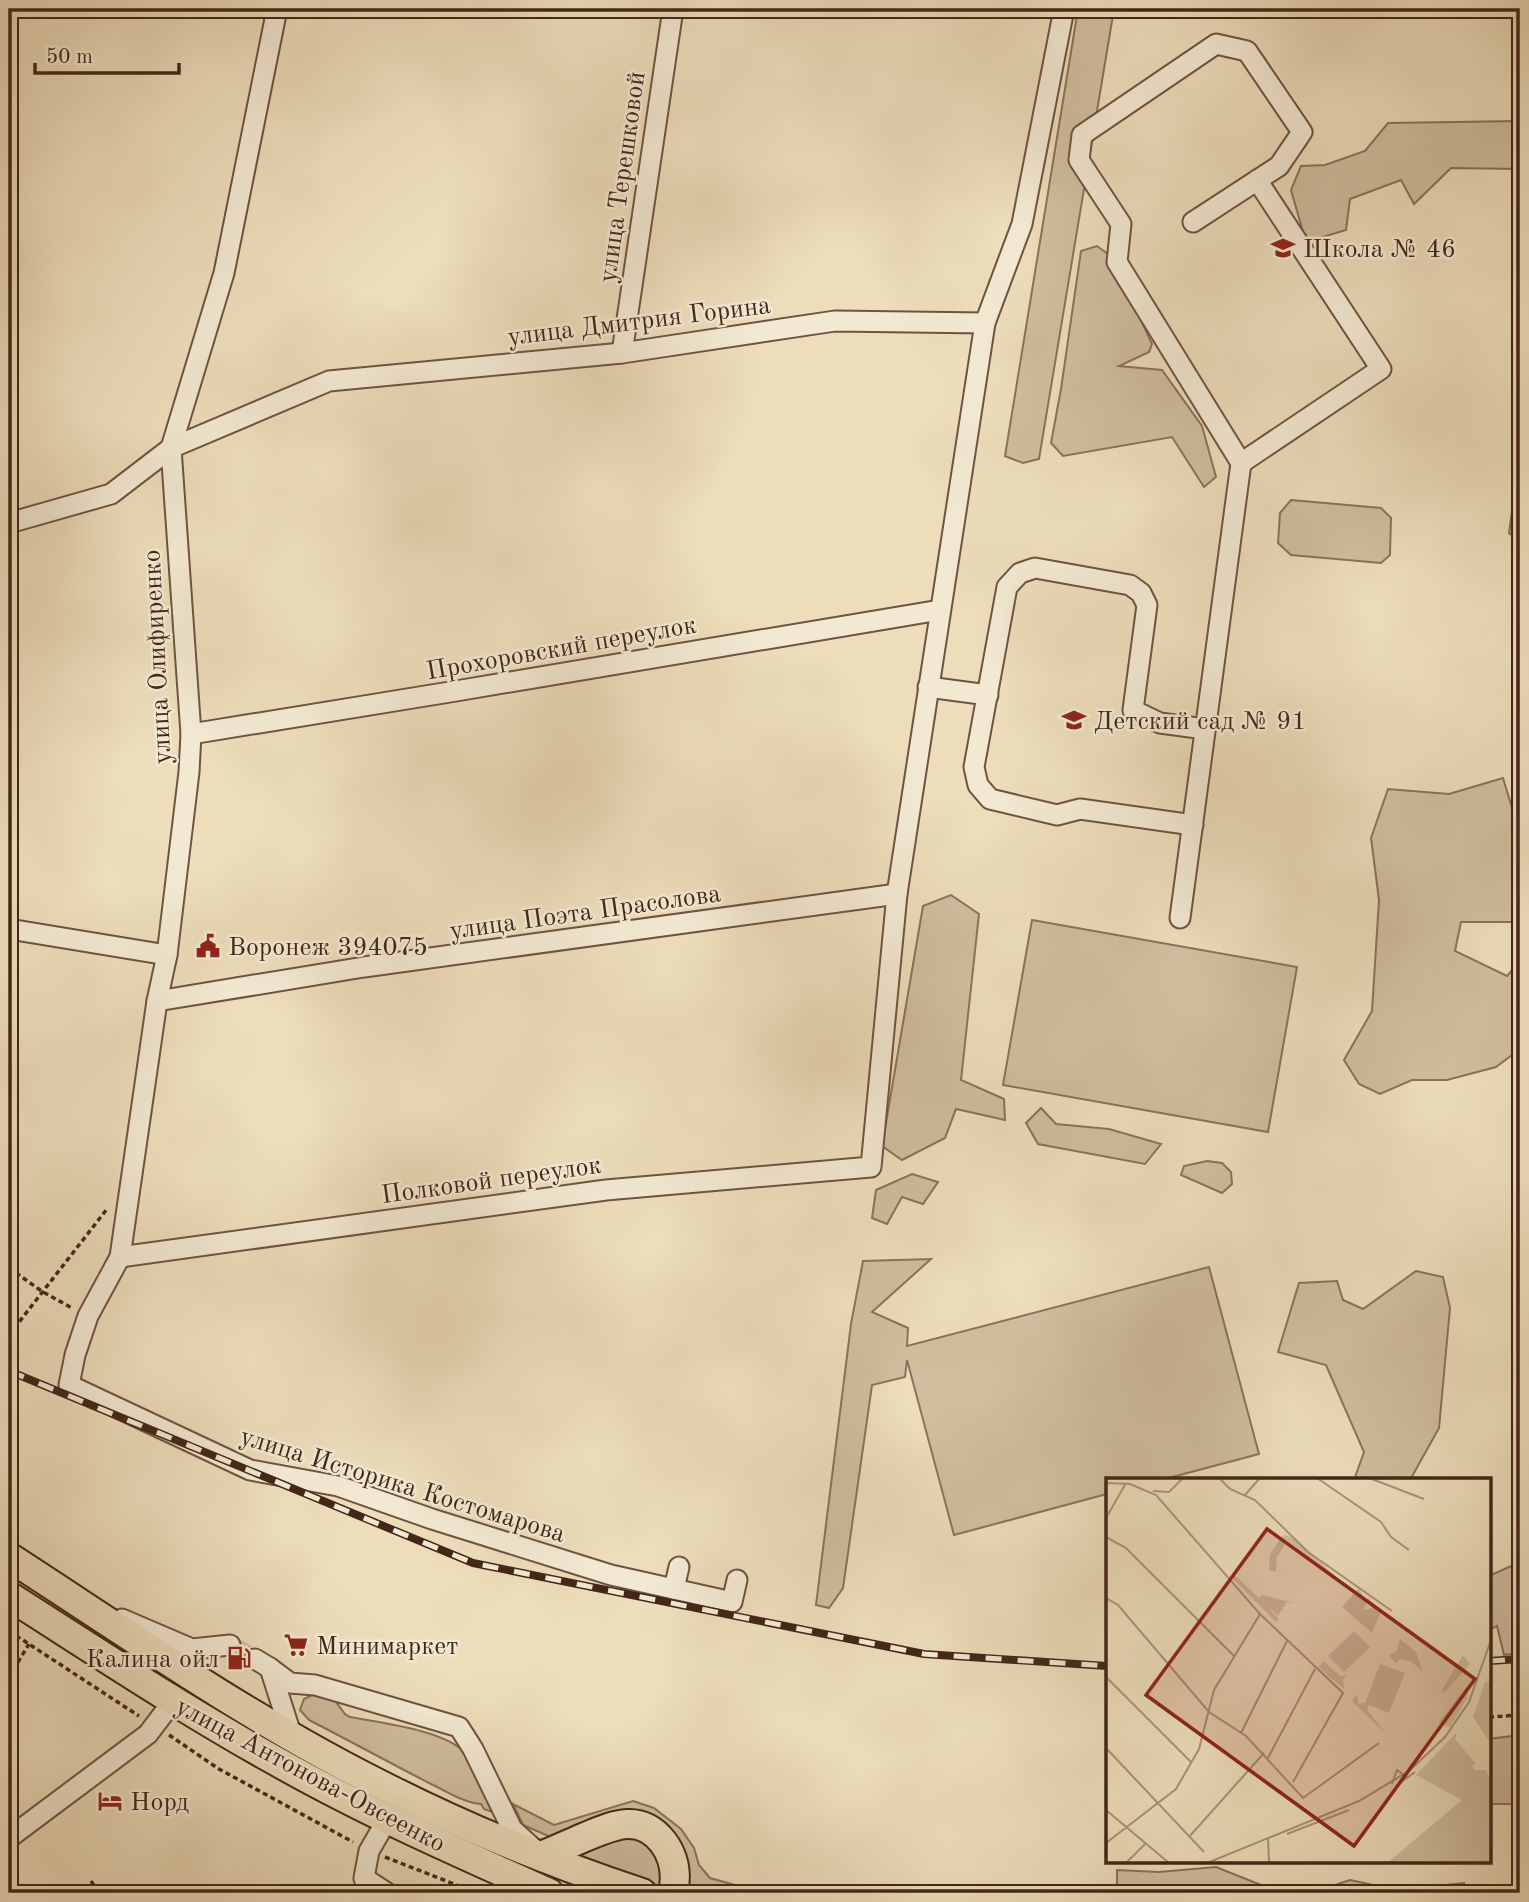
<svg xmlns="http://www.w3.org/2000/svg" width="1529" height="1902" font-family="'Old Standard TT',serif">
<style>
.green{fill:#d0be9f;stroke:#8a725b;stroke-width:2}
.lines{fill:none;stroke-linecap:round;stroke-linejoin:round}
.minor-tunnel{stroke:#cbb89a;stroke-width:19;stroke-dasharray:19 10;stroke-linecap:butt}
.minor-casing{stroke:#6e5440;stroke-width:23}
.highway-casing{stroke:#432617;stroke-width:32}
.path{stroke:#432617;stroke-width:3.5;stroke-dasharray:5 3.5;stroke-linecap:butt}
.minor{stroke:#f3e9d3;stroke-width:19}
.highway{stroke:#edddbb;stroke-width:28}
.rail-casing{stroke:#432617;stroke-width:8}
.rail{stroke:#f3e9d3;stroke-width:5;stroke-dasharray:16;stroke-linecap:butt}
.labels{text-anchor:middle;stroke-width:5;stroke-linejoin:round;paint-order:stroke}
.street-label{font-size:26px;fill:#432617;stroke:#f3e9d3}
.poi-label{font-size:26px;fill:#432617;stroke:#f3e9d3;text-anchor:start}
.inset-road{fill:none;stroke:#a99479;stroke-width:2}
.view{fill:#8f2418;fill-opacity:0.15;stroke:#8f2418;stroke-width:3.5}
.inset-edge{fill:none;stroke:#432617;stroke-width:3.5}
</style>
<rect width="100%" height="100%" fill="#edddbb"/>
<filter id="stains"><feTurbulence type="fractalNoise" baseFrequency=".00286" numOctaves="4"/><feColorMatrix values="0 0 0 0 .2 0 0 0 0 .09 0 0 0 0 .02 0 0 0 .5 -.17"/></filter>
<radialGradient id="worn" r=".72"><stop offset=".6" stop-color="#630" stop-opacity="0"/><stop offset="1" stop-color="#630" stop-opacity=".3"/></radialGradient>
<g class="green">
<polygon points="1078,9 1114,9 1039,459 1023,463 1005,456"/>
<polygon points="1520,121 1520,169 1451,168 1414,204 1401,180 1350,199 1346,230 1306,242 1291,190 1301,166 1325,165 1365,151 1388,123"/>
<polygon points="1097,246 1112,257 1152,344 1149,352 1119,366 1162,370 1202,426 1216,477 1204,487 1172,437 1063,456 1051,443 1061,389 1081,251"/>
<polygon points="1520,454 1520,542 1509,533"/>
<polygon points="1291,500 1381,508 1391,518 1390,555 1381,563 1291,555 1278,543 1280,513"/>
<polygon points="1503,778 1517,824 1520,824 1520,922 1461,922 1455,951 1507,976 1520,961 1520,1049 1496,1067 1447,1080 1412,1080 1380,1094 1359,1084 1344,1060 1372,1011 1379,900 1371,838 1388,789 1449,794"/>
<polygon points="951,895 979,914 961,1080 1004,1099 1005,1120 956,1109 945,1138 902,1160 882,1146 923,906"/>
<polygon points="1032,920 1297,967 1268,1132 1003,1085"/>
<polygon points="1041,1108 1056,1124 1109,1129 1161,1144 1145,1164 1038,1144 1026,1123"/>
<polygon points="1207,1161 1222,1163 1231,1172 1232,1184 1222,1193 1181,1175 1184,1166"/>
<polygon points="912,1174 938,1182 923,1204 902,1197 887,1224 872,1218 876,1190"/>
<polygon points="931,1259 872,1312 908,1328 907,1346 1209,1267 1259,1454 1161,1480 1107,1480 1107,1494 954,1535 907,1360 905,1377 872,1385 843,1588 829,1608 816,1605 851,1324 863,1261"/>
<polygon points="1416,1271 1443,1277 1450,1308 1439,1428 1410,1480 1354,1480 1364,1452 1326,1365 1278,1352 1299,1283 1337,1281 1343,1300 1363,1309"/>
<polygon points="1520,1562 1520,1653 1504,1655 1497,1626 1489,1630 1489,1576"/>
<path d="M314,1694L333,1698L345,1714L350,1717C380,1723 444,1730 464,1752C474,1764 485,1791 493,1805L492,1812L484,1809L481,1804C464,1803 446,1791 431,1784C390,1763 350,1741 309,1720L300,1710L304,1699Z"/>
<polygon points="1520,1735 1520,1804 1489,1804 1489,1739"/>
<polygon points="633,1801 654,1808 681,1829 694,1848 699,1865 710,1878 746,1888 745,1893 684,1892 670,1831 553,1838 523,1825 513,1804 554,1825"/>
<polygon points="626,1833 657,1850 663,1887 570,1856"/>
<polygon points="1216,1867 1281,1893 1117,1893 1117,1870 1159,1872"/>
<polygon points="1350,1880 1396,1890 1464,1883 1463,1893 1311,1893"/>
</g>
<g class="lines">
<polyline class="minor-tunnel" points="230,1645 255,1659"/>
<g class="minor-casing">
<g id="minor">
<polyline points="277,9 224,273 171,448 191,734 189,772 167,955 157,1001 120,1257 88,1316 75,1355 69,1385 250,1470 338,1486 432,1519 611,1575 732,1602 737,1580"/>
<polyline points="622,353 673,9"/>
<polyline points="1241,463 1381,369 1257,180"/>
<polyline points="9,523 111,494 171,448 329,381 622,353 835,321 985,323 1022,224 1064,9"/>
<polyline points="928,687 988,695"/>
<polyline points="191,734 456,691 940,610"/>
<polyline points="1193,825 1080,809 1057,815 990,799 978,785 974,767 1007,587 1020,573 1035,568 1130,585 1141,593 1147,605 1133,710 1160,723 1205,729"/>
<polyline points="1180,918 1241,463 1117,262 1121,224 1079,160 1082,135 1216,44 1247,51 1302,132 1279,166 1193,222"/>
<polyline points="9,929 167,955"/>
<polyline points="157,1001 364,967 897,894"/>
<polyline points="120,1257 606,1190 871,1167 897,894 985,323"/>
<polyline points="674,1589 679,1567"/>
<polyline points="122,1619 192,1649 230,1645"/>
<polyline points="255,1659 270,1668 290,1683 315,1685 459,1727 473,1749 512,1829 533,1848"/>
<polyline points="270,1668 292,1737"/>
<polyline points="387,1820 369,1851 364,1878 387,1893"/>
<polyline points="9,1838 148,1734 173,1701"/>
</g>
</g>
<g class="highway-casing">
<g id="highway">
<path d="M9,1557C134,1638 258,1725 393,1791C473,1831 557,1865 642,1893"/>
<path d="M9,1596C97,1652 184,1710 276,1761C364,1811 457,1852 549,1893"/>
<path d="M541,1856C556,1850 571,1843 585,1837C614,1825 640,1813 663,1842C675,1858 677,1875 673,1893"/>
</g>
</g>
<g class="path">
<polyline points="9,1268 43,1292 72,1308"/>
<polyline points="9,1335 107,1209"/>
<polyline points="9,1631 139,1716"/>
<polyline points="9,1677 29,1644"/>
<polyline points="1489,1717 1520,1715"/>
<polyline points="169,1735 219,1769 353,1842"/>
<polyline points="385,1857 477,1893"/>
<polyline points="91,1881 99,1893"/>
<polyline points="271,1893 280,1886 290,1893"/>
</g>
<use href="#minor" class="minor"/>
<use href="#highway" class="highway"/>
<g class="rail-casing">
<g id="rail">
<polyline points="9,1371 473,1563 924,1654 1107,1666"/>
<polyline points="1489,1661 1520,1659"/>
</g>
</g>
<use href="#rail" class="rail"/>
</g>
<defs>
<g id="school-bare" transform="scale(1.89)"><path d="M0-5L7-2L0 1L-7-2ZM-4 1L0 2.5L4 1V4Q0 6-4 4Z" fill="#8f2418" stroke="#f3e9d3" stroke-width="2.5" paint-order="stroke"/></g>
<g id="civic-bare" transform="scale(1.89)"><path d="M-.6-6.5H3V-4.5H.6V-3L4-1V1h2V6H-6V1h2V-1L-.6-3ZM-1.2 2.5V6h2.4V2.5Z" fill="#8f2418" stroke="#f3e9d3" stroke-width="2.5" paint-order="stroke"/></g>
<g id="supermarket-bare" transform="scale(1.89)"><path d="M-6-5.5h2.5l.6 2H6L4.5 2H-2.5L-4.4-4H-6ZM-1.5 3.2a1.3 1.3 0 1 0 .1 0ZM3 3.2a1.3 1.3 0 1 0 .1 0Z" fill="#8f2418" stroke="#f3e9d3" stroke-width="2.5" paint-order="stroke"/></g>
<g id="fuel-bare" transform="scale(1.89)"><path d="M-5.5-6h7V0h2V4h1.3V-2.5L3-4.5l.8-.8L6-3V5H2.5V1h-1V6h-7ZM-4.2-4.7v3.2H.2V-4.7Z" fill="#8f2418" stroke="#f3e9d3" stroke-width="2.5" paint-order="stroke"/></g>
<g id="hotel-bare" transform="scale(1.89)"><path d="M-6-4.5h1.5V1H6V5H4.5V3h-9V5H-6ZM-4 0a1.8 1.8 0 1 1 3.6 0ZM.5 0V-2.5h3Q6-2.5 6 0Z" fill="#8f2418" stroke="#f3e9d3" stroke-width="2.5" paint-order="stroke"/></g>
</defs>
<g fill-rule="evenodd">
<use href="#school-bare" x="1283" y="248"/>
<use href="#school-bare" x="1074" y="720"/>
<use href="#civic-bare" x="208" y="946"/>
<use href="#supermarket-bare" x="296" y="1645"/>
<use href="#fuel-bare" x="239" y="1658"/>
<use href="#hotel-bare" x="110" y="1801"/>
</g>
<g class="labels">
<g class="street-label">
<text transform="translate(621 177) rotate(-82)" y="9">улица Терешковой</text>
<text transform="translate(639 320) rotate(-7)" y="9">улица Дмитрия Горина</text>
<text transform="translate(561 647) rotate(-10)" y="9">Прохоровский переулок</text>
<text transform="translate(156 657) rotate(-93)" y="9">улица Олифиренко</text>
<text transform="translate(585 911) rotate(-8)" y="9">улица Поэта Прасолова</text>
<text transform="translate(491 1179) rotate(-8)" y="9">Полковой переулок</text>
<text transform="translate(403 1484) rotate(17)" y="9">улица Историка Костомарова</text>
<text transform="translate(311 1774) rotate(28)" y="9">улица Антонова-Овсеенко</text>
</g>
<g class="poi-label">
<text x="1303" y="257">Школа № 46</text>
<text x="1094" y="729">Детский сад № 91</text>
<text x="228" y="955">Воронеж 394075</text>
<text x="316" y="1654">Минимаркет</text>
<text x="219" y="1667" text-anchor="end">Калина ойл</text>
<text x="130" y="1810">Норд</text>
</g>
</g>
<g transform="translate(1106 1478)">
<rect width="385" height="385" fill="#edddbb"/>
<path d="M177,57L189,60L232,101L181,63L171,79L170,94L163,92L164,76ZM129,97L153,120L156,117L189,125L181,124L172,138L157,124L173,141L170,144L126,100ZM253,110L261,125L257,132L266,130L261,118L275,134L266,155L236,129ZM248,153L264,169L238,194L222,178ZM294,161L310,174L317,194L306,184L294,181L289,185L283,177L291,173ZM357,177L364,186L338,215L336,212ZM218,183L234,198L242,197L237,201L238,211L212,189ZM274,186L299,195L283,235L263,227L261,232L280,256L246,223L251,216L252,226L259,225ZM385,203V266L367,239L379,204ZM362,207V219L344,249L339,248L333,244ZM351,254L349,261L370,286L366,287L369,292H380L385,303V385H281L356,322L310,297Z" fill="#d0be9f"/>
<path class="inset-road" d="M113,0L124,11L149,22L202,74L286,133M211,0L275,44L285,59L303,72M263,0L318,21M0,5L24,6L50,17L154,136L108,212L93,271L70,311L0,365M47,13L63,14L77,0M139,17L154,0M0,40L20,5M0,59L20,70L128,178M0,120L12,127L103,234L140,258L197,320L273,265M154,136L237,215L187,304M0,199L85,284M135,255L181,163M0,270L98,374M162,280L209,191M286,306L291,292L301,299M290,308L309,294M0,332L63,385M181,356L243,332M83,359L158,275M162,359L163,385M20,385L39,366M101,385L253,323L303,293L339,259L363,224L385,162"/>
<path class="view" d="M161,51L369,201L248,368L40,217Z"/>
<rect width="385" height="385" class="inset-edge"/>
</g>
<rect width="1529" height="1902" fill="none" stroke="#edddbb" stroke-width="35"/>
<rect x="10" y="10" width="1508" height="1881" fill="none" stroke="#432617" stroke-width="3.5"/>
<rect x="18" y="18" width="1494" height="1867" fill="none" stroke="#432617" stroke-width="2"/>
<path d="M35 63v10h144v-10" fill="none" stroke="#432617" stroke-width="3.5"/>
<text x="46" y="63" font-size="21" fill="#432617" stroke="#f3e9d3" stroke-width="5" paint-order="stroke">50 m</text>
<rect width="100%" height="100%" filter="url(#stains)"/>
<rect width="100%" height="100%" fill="url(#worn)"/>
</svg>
